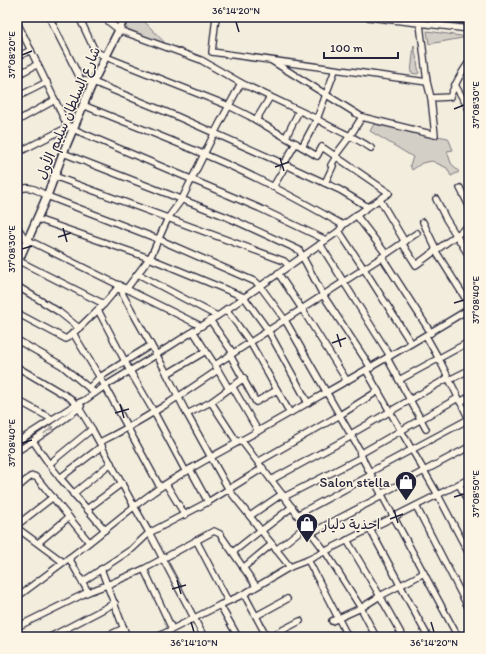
<svg xmlns="http://www.w3.org/2000/svg" width="486" height="654" font-family="Itim,'Playpen Sans Arabic',sans-serif">
<style>
.green{fill:#d4cfc6;stroke:#7b7880}
.lines{fill:none;stroke-linecap:round;stroke-linejoin:round}
.minor-casing{stroke:#22223b;stroke-width:8}
.tertiary-casing{stroke:#22223b;stroke-width:10}
.minor{stroke:#fcf5e5;stroke-width:5.5}
.tertiary{stroke:#fcf5e5;stroke-width:7}
.oneway{stroke:#9a9698}
.ticks{fill:none;stroke:#22223b;stroke-width:1.5}
.labels{text-anchor:middle;stroke-width:3;stroke-linejoin:round;paint-order:stroke}
.street-label{font-size:14px;fill:#22223b;stroke:#fcf5e5}
.poi-label{font-size:14px;fill:#22223b;stroke:#fcf5e5;text-anchor:end}
.neatline{fill:none;stroke:#22223b;stroke-width:1.5}
.ticks-label{font-size:10px;text-anchor:middle;fill:#22223b}
</style>
<rect width="100%" height="100%" fill="#f3edde"/>
<filter id="ink" filterUnits="userSpaceOnUse"><feTurbulence type="fractalNoise" baseFrequency=".025" numOctaves="2"/><feDisplacementMap in="SourceGraphic" scale="8" xChannelSelector="R" yChannelSelector="G"/><feConvolveMatrix kernelMatrix="1 2 1 2 8 2 1 2 1" color-interpolation-filters="sRGB"/></filter>
<g filter="url(#ink)">
<g class="green">
<polygon points="131,17 140,17 168,46 125,28"/>
<polygon points="427,31 468,37 429,44"/>
<polygon points="414,45 419,73 417,74 411,73"/>
<polygon points="374,124 448,138 453,150 447,151 451,163 459,172 451,176 447,168 432,161 422,163 412,170 410,165 413,157 370,131"/>
</g>
<g class="lines">
<g class="minor-casing">
<g id="minor">
<polyline points="49,17 81,80 93,82 176,116 286,165 340,190 368,207"/>
<polyline points="79,17 95,51 106,57 229,106 249,116 302,147 317,119 335,70"/>
<path d="M106,17L109,22L119,30L201,60L241,83L317,119C334,130 354,136 371,148"/>
<polyline points="216,17 212,52 427,82"/>
<polyline points="368,17 469,29"/>
<polyline points="444,17 469,21"/>
<polyline points="17,22 68,127"/>
<polyline points="420,24 427,82 431,98"/>
<polyline points="17,57 31,50"/>
<polyline points="272,61 362,117"/>
<polyline points="17,75 38,64"/>
<polyline points="455,85 469,109"/>
<polyline points="17,97 47,82"/>
<path d="M83,105C134,126 185,145 235,168C272,185 308,205 343,225"/>
<polyline points="256,120 270,97"/>
<polyline points="17,121 55,100"/>
<polyline points="73,129 259,208 326,240"/>
<polyline points="286,137 299,111"/>
<polyline points="17,153 70,126"/>
<polyline points="63,153 227,217 299,250 323,295 371,368"/>
<path d="M335,156L350,136L362,117L435,135L431,98L450,97C455,84 461,73 469,62"/>
<polyline points="284,164 296,143"/>
<polyline points="54,176 284,261 289,266"/>
<polyline points="325,183 333,166 331,165 336,157"/>
<polyline points="273,187 286,165"/>
<polyline points="460,188 469,206"/>
<path d="M17,190C29,185 36,189 47,196L158,239L256,282L260,286L285,320L359,449L360,454L458,637"/>
<polyline points="436,199 446,219 469,256"/>
<polyline points="380,200 405,242"/>
<polyline points="356,215 386,254"/>
<polyline points="37,219 149,258 244,297 268,330 308,403"/>
<polyline points="423,222 435,247 435,250 469,304"/>
<polyline points="17,227 25,238 28,240 201,326"/>
<polyline points="339,231 364,269 411,343"/>
<polyline points="402,243 416,265 469,226"/>
<polyline points="320,244 390,356"/>
<polyline points="17,248 26,243"/>
<polyline points="382,257 431,333"/>
<polyline points="19,261 104,304"/>
<polyline points="278,273 302,309 347,381"/>
<polyline points="138,274 217,316"/>
<polyline points="17,286 59,312 79,328"/>
<polyline points="118,289 122,290 123,295 165,370 187,414 229,490 290,567"/>
<polyline points="122,290 127,288 151,256 168,218 182,199 215,132 241,83"/>
<polyline points="226,309 250,342 290,413"/>
<polyline points="98,310 130,371 154,412 186,472"/>
<polyline points="17,313 66,339 79,328 104,304 120,285"/>
<polyline points="210,320 233,353"/>
<polyline points="193,331 215,365 229,389"/>
<polyline points="73,333 105,386 160,487"/>
<polyline points="426,336 439,359 469,419"/>
<polyline points="17,340 61,365 95,393"/>
<polyline points="230,355 256,402 277,390"/>
<polyline points="387,358 426,429"/>
<polyline points="215,365 382,257 417,233"/>
<polyline points="17,367 70,398 79,408 92,429 134,506 151,536 204,637"/>
<polyline points="366,370 438,495 469,554"/>
<polyline points="167,374 206,351"/>
<polyline points="399,380 469,342"/>
<polyline points="449,380 469,370"/>
<polyline points="232,386 258,431"/>
<polyline points="89,388 100,377 151,345"/>
<polyline points="17,400 52,419"/>
<polyline points="211,402 237,442"/>
<polyline points="460,402 469,397"/>
<polyline points="187,414 211,402 244,378"/>
<polyline points="351,434 448,378"/>
<polyline points="241,440 325,551 361,608 376,637"/>
<polyline points="33,441 49,464 60,478 87,509 105,530"/>
<polyline points="17,442 76,404 85,400 105,386 156,355 222,313 339,231 343,225 368,207 389,193 322,147 317,156 302,147"/>
<path d="M100,442C141,422 180,396 218,370"/>
<path d="M17,451C39,438 59,423 79,408L81,406"/>
<polyline points="360,454 458,398"/>
<polyline points="258,462 340,415 378,391"/>
<polyline points="49,464 92,429"/>
<polyline points="190,469 208,502"/>
<polyline points="370,472 469,419"/>
<polyline points="60,478 102,446"/>
<polyline points="271,480 352,436"/>
<polyline points="166,484 185,515"/>
<polyline points="459,484 469,504"/>
<polyline points="17,488 30,477 34,476 37,478 89,542"/>
<polyline points="73,494 111,463"/>
<polyline points="381,494 469,447"/>
<polyline points="284,497 362,457"/>
<polyline points="416,506 469,609"/>
<polyline points="87,509 122,483"/>
<polyline points="297,515 371,475"/>
<polyline points="250,516 282,494"/>
<polyline points="17,525 53,497"/>
<polyline points="17,528 63,562"/>
<polyline points="370,529 428,637"/>
<polyline points="261,531 292,507"/>
<polyline points="311,533 382,496"/>
<polyline points="196,540 228,601"/>
<polyline points="347,540 380,596 403,637"/>
<polyline points="38,543 69,517"/>
<polyline points="276,550 306,526"/>
<polyline points="233,552 261,530"/>
<polyline points="69,558 88,592"/>
<polyline points="308,560 348,637"/>
<polyline points="243,568 272,544"/>
<polyline points="101,569 127,637"/>
<polyline points="144,569 172,629"/>
<polyline points="82,582 132,549 149,533 208,502 263,468"/>
<polyline points="244,594 267,637"/>
<path d="M17,597C46,575 77,553 106,529C124,515 141,500 161,487C192,466 227,449 260,430C330,390 401,351 469,309"/>
<polyline points="220,605 238,637"/>
<polyline points="256,616 287,599"/>
<polyline points="332,621 361,608 380,596 424,573"/>
<polyline points="17,627 88,592 107,585 144,569 214,531 220,534 256,586"/>
<polyline points="50,637 115,603"/>
<polyline points="105,637 124,628"/>
<polyline points="157,637 220,605 244,594 290,567 308,560 469,479"/>
<polyline points="269,637 300,621"/>
</g>
</g>
<g class="tertiary-casing">
<g id="tertiary">
<polyline points="17,264 47,196 63,153 93,82 119,30 124,17"/>
<polyline points="467,637 469,636"/>
</g>
</g>
<use href="#minor" class="minor"/>
<use href="#tertiary" class="tertiary"/>
</g>
<defs><path id="oneway-shaft" d="M-6 0H5M1.5-3L5.5 0L1.5 3" fill="none" stroke-width="1.6" stroke-linecap="round" stroke-linejoin="round"/></defs>
<use class="oneway" href="#oneway-shaft" transform="translate(49 430) rotate(-35)"/>
</g>
<path class="ticks" d="M236,22L239,32M22,55L32,51M454,109L464,105M280,158L284,171M275,167L289,162M63,228L67,242M58,237L71,233M22,249L32,246M454,303L464,300M337,334L341,347M332,343L346,338M120,404L124,418M115,413L129,409M22,443L32,440M454,497L464,494M394,510L398,523M390,519L403,514M177,580L181,594M172,589L186,585M191,622L194,632M431,622L434,632"/>
<defs>
<g id="shop-pin" transform="scale(1.15)"><path d="M0 17L-7.5 6A9.5 9.5 0 1 1 7.5 6Z" fill="#22223b" stroke="#fcf5e5"/><path d="M-5-2.5h2.3a2.7 3.5 0 0 1 5.4 0H5L5.5 6h-11ZM-1.5-2.5h3a1.5 2.3 0 0 0-3 0Z" fill="#fff"/></g>
</defs>
<g fill-rule="evenodd">
<use href="#shop-pin" x="406" y="482"/>
<use href="#shop-pin" x="307" y="524"/>
</g>
<g class="labels">
<g class="street-label">
<text transform="translate(68 113) rotate(-67)" y="5">شارع السلطان سليم الأول</text>
</g>
<g class="poi-label">
<text x="390" y="487">Salon stella</text>
<text x="322" y="529" text-anchor="start">احذية دليار</text>
</g>
</g>
<rect width="486" height="654" fill="none" stroke="#fcf5e5" stroke-width="44"/>
<path d="M324 52v6h74v-6" fill="none" stroke="#22223b" stroke-width="2"/>
<text x="330" y="52" font-size="12" fill="#22223b" stroke="#fcf5e5" stroke-width="3" paint-order="stroke">100 m</text>
<rect x="22" y="22" width="442" height="610" class="neatline"/>
<g class="ticks-label">
<text x="236" y="14">36°14'20"N</text>
<text transform="translate(11 55) rotate(-90)" y="4">37°08'20"E</text>
<text transform="translate(475 105) rotate(-90)" y="4">37°08'30"E</text>
<text transform="translate(11 249) rotate(-90)" y="4">37°08'30"E</text>
<text transform="translate(475 300) rotate(-90)" y="4">37°08'40"E</text>
<text transform="translate(11 443) rotate(-90)" y="4">37°08'40"E</text>
<text transform="translate(475 494) rotate(-90)" y="4">37°08'50"E</text>
<text x="194" y="646">36°14'10"N</text>
<text x="434" y="646">36°14'20"N</text>
</g>
</svg>
